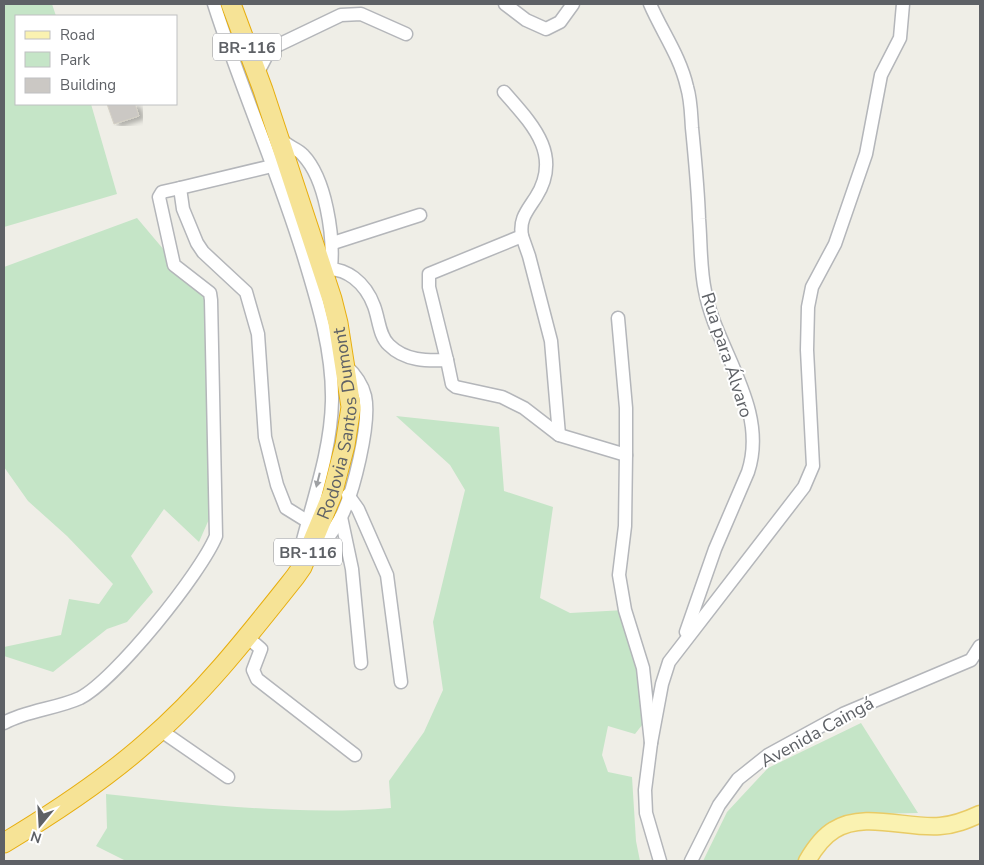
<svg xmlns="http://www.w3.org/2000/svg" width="984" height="865" font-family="'Nunito Sans',sans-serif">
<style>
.green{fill:#c5e5c7}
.building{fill:#cbc8c4;stroke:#d4d0c5;filter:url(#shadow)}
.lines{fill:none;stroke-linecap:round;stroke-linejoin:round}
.minor-casing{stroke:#b4b6ba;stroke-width:15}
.major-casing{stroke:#e9cb66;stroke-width:19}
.highway-casing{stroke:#e7ae0f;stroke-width:21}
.minor{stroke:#fff;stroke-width:12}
.major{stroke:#faf2b1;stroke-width:16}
.highway{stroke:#f6e396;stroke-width:19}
.oneway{fill:#9ea0a3}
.labels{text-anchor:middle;stroke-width:4;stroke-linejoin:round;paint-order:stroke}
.shield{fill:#fff;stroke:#8e9094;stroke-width:1}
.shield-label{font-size:16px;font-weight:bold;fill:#5e6166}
.street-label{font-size:18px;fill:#5e6166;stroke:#fff}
</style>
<defs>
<filter id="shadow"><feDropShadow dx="5.5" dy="3" stdDeviation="2.5" flood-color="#0004"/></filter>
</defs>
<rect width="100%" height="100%" fill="#efeee7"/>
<g class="green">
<polygon points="4,4 52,4 56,16 16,16 16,104 91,104 117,194 4,227"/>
<polygon points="137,218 208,302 217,501 199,542 164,509 131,556 153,592 127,622 107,629 53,672 4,656 4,647 61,635 69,599 99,604 113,584 67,536 28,501 4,467 4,267"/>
<path d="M396,416L499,427L504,491L553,507L540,598L570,613L625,610L646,720L635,734L608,726L602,755L608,772L632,777L636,841L640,861H126L96,846L107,828L106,794C199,804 299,816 391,808L389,781L424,732L443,690L433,622L465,490L450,465Z"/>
<polygon points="861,723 918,813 871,814 847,822 811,861 703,861 727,812 768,768"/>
</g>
<polygon class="building" points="107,104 135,104 139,116 114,124"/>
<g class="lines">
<g class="minor-casing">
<g id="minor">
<path d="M214,4C241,89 278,171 304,257C318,303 333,352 332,401C331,453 311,505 299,556"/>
<polyline points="505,4 526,20 546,29 560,22 573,4"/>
<path d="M650,4C662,32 680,56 687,87C691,100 691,114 692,128C695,159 698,188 699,219C701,243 700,268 705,291C716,350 769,408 748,472L715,549L686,632"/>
<polyline points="257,74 270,49 341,15 361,14 406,34"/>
<path d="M280,136C283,146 296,147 303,155C326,179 334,236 331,268"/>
<polyline points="272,166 180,188 183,209 197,243 203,252 246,292 258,334 265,437 277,485 286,508 307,521"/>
<polyline points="522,236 529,256 551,341 559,435"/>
<polyline points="333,243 420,215"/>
<path d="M322,270C346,265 366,284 374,306C379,319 379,336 389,345C405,361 427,361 447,360L452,384L456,387L502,397L524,408L559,435L626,455V408L618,318"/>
<path d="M447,360L429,287V274L522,236C519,219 527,211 536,197C563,154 531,123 504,92"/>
<polyline points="626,455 625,526 619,575 625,610 643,668 651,743 645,790 646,813 660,861"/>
<polyline points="348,495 358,509 387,575 401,682"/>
<polyline points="341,517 352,569 361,663"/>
<path d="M310,559C322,547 332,533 340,519C353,495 371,423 365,396C362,383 355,374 345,365"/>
<polyline points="247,637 261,649 253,670 257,679 355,755"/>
<path d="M4,723C27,710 56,709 80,698C115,680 201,573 216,536L211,300L210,293L174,265L159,197L162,192L180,188"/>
<polyline points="160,730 228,777"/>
<polyline points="651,743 662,684 669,662 804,487 813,466 807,350 808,307 812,287 835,244 866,154 881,75 900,38 903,4"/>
<polyline points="691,861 719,805 738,779 768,755 843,714 971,660 980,646"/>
</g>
</g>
<g class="major-casing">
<path id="major" d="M807,861C814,849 822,837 834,830C864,811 907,829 940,826C955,825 967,820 980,814"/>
</g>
<g class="highway-casing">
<g id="highway">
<path id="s1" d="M4,843C54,813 103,781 147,742C203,694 249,635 295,577L302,567L332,495L345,445L351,407L338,323L332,299L263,90L231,4"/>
</g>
</g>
<use href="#minor" class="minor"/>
<use href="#major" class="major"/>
<use href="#highway" class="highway"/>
</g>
<defs><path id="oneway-solid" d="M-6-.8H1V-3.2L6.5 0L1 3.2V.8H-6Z" transform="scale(1.25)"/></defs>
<use class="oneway" href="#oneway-solid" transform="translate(318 480) rotate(104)"/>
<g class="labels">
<g class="shield">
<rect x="213" y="33.5" width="68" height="27" rx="4"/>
<rect x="274" y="538.5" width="68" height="27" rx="4"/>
</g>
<g class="shield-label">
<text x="247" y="53">BR-116</text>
<text x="308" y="558">BR-116</text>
</g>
<g class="street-label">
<text transform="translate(727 355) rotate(72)" y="6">Rua para Álvaro</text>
<text dy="6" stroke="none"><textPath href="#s1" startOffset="560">Rodovia Santos Dumont</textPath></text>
<text transform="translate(817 732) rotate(-29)" y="6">Avenida Caingá</text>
</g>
</g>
<rect width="984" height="865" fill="none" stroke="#5e6166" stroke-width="10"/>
<rect x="15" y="15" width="162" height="90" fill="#ffffff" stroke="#bfc0c2"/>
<rect x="25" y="31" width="25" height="8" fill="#faf2b1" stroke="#bfc0c2"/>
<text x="60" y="40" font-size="15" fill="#5e6166">Road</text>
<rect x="25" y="52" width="25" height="15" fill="#c5e5c7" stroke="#bfc0c2"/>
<text x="60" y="65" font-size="15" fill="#5e6166">Park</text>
<rect x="25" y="78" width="25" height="15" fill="#cbc8c4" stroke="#bfc0c2"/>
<text x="60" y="90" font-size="15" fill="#5e6166">Building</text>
<g transform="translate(40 825) rotate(198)" stroke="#ffffff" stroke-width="4" paint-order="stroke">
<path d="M0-4L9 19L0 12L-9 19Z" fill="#5e6166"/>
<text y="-8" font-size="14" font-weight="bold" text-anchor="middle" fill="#5e6166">N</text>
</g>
</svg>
